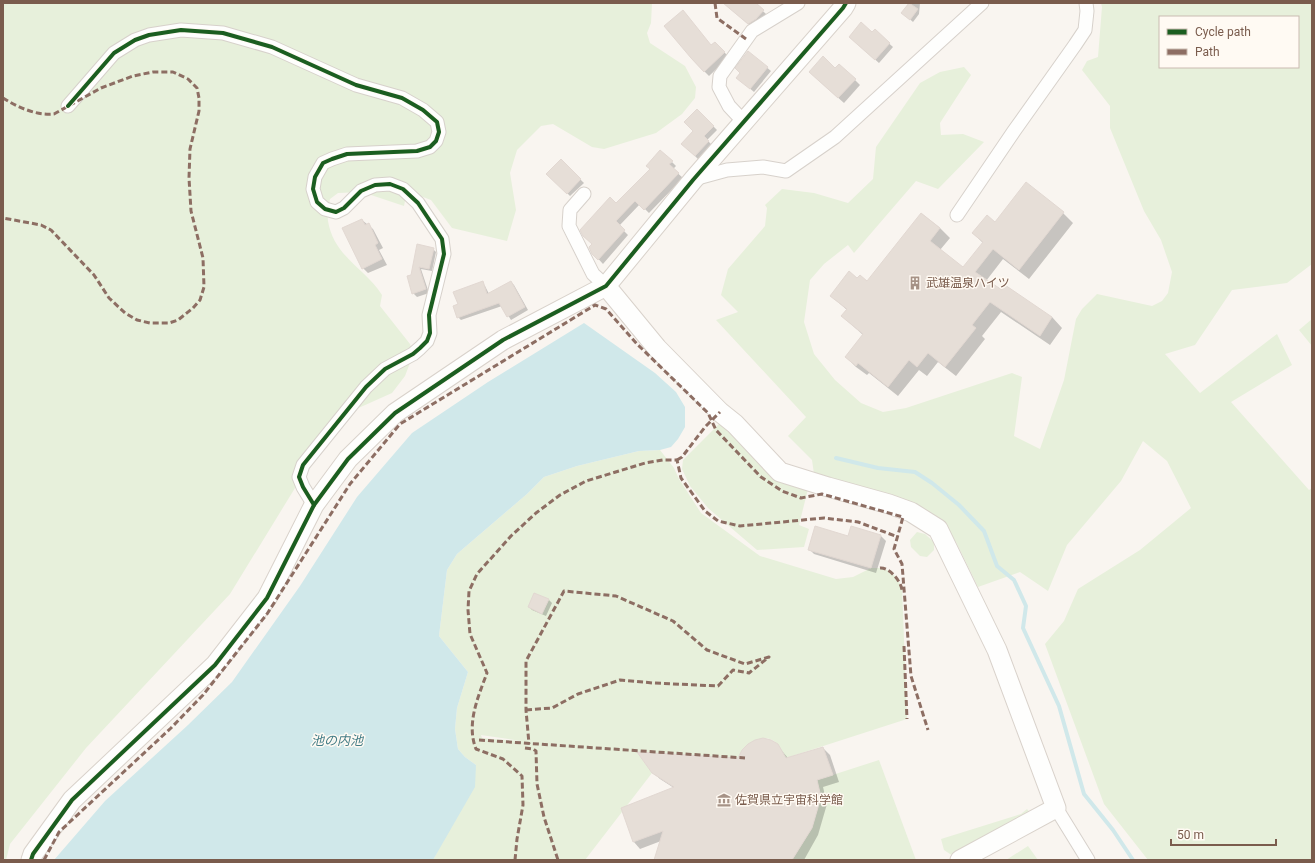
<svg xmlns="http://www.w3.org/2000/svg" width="1315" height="863" font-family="Roboto,'Noto Sans JP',sans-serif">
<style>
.green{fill:#e7f0db;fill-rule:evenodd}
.water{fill:#d0e8ea}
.shadow{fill:#0003}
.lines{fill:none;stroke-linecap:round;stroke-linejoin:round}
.stream{stroke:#d0e8ea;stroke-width:4}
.building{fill:#e6ded7;stroke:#e2d8d2}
.street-casing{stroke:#d7d1cb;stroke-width:15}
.secondary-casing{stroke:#d9d2cb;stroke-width:21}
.street{stroke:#fefefd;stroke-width:13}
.secondary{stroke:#fefefd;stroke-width:19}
.quiet{stroke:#8d6e63;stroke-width:3;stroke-dasharray:6 3;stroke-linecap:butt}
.cycleway-casing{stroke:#fffaf3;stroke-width:6}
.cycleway{stroke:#1b5e20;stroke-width:4}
.labels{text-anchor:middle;stroke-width:3;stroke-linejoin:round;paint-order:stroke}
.poi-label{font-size:12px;fill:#7a5c4d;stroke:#fffaf3;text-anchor:start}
.water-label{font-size:13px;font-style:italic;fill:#437c86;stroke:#fffaf3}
</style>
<rect width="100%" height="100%" fill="#f9f5f0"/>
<g class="green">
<path d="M3,3H652L651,23L647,33L650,43L685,66L696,87L695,98L682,114L656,133L604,149L592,147L553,124L541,126L517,150L510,173L516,210L507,241L452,228L431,200L407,191L404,206L362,192L338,193L330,199C329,206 327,214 328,221C334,257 365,268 382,295L380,306L410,344L413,355L405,376L392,393L354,410L303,475L230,594L86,748L10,844L6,860H3Z"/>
<path d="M1101,3H1312V264L1287,283L1232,290L1195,345L1165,354L1200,393L1277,334L1292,365L1231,402L1309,490L1312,488V860H1148L1104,804L1045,644L1064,621L1078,589L1140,550L1191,508L1167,461L1143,441L1121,481L1067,545L1048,591L1020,572L978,587L956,542L916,504L814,474L812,460L788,436L806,417L716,320L738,312L721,295L728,269L765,226L767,208L765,205L782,189L814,193L848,203L873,179L876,147L920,83L940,72L964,67L971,75L940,123L941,135L963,134L984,142L938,189L916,181L854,253L848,245L824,264L810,280L804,322L814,354L835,380L861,403L883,412L906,408L1012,373L1022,377L1014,436L1040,449L1064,380L1076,319L1082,309L1097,294L1152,306L1162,301L1168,293L1172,272L1161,240L1144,211L1110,128V106L1082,70L1087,61L1098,57L1102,7ZM1160,17H1298V67H1160Z"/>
<polygon points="1312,319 1312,346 1299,330"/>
<polygon points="720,423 768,471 808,489 799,525 809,529 804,547 757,550 708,508 690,486 682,469 683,460"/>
<path d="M660,450L674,468L679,479L701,513L760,556L836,579L853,577L871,568H883L889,571L896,577L902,587L907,719L783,759C778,727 750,736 738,758L637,752L652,773L585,860H433L444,838L476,765L465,757L458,749L455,729L457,708L468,672L439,636L447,570L457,554L527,494L544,477L577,466L639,451ZM481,735L521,741L482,738Z"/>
<polygon points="917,532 925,534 934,542 934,550 927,557 920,556 911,547 910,540"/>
<polygon points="879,760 916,860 792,860 812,828 821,797 817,780"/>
<polygon points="1027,809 1031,814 953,856 944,850 941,839 1021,814"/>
<polygon points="1028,846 1038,860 1006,860"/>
</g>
<polygon class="water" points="584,323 655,373 676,392 685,407 685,427 678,439 671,447 660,450 639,451 577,466 544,477 527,494 457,554 447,570 439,636 468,672 457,708 455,729 458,749 465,757 476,765 475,787 433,860 54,860 105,801 188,725 232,682 300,586 357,497 412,433 488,382"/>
<g class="shadow">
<polygon points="734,3 754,3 766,14 759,22 752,27 733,11"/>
<polygon points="909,3 920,3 919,14 913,22 903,13"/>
<polygon points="875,31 893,47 879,63 853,40 873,33"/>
<polygon points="715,43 729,57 709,76 691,58"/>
<polygon points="748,52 771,71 754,92 741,81"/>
<polygon points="835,69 855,80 860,85 844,103 815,77"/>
<polygon points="697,110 717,130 707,140 712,145 698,159 683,144 695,131"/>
<polygon points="561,161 584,183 570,196 548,174"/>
<polygon points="672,162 676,166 673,169 683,178 649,213 640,204 619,226 628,235 603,264 593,253 616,204"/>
<polygon points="1026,184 1063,213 1073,223 1029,279 1003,259 986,281 1002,292 1052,317 1062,328 1050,345 1001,312 982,336 985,339 956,376 938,362 927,376 919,370 898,396 869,373 867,375 856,367 846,357 863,335 842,316 847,310 831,296 857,279 868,282 922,214 940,228 950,238 940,250 963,269 983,243 973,233 995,223"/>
<polygon points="362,220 373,229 383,248 379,250 387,265 368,273 363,268 344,229"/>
<polygon points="433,249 436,252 432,271 421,269 429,293 417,297 413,293 412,275"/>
<polygon points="482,282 485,286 489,294 511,282 514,285 528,310 511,320 502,306 461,320 458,317 459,305"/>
<polygon points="881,536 886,541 876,573 814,554 809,549 848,538"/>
<polygon points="549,600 552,603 546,616 532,610 529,607"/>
<polygon points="777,745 788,758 823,748 830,755 839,782 823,787 827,804 818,835 804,860 655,860 661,841 640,849 634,842 622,809 674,788 660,779 652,772 738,759"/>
</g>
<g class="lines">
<polyline class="stream" points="836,458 878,468 915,472 932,483 959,505 984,531 997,566 1014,580 1026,606 1023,628 1059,706 1084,794 1113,830 1133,860"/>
</g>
<g class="building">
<polygon points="723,3 756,3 764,10 756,19 748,24"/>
<polygon points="909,3 918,9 910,20 901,13"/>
<polygon points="683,10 711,45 715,42 725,52 704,72 691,58 664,26"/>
<polygon points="861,22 872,32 875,29 890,43 875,60 849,37"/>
<polygon points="748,51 768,67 750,89 736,78 740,73 735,68"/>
<polygon points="823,56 835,68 839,64 856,79 838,98 809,72"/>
<polygon points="697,109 714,126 704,136 709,141 695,156 681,144 693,131 684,122"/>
<polygon points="660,150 673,161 669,164 679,173 644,210 635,201 616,221 625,230 598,260 592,254 589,247 592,244 583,236 580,230 610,197 616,203 650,169 646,166"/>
<polygon points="561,159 581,179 567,194 546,174"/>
<polygon points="1026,182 1064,212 1019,270 993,249 975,272 1002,290 1005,285 1052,317 1040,336 990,302 972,325 976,328 945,367 928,353 917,367 909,360 888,387 858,363 856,366 845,357 863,334 841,316 847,309 830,296 849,271 857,278 860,275 867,281 921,213 940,228 930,241 963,267 983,242 972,233 987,215 995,222"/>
<polygon points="362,219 365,225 369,223 378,243 375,245 382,259 362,269 342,228"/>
<polygon points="417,244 434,248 429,269 419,267 426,289 412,294 407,276 411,275"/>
<polygon points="483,281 487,294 511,281 525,307 507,317 499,303 457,318 453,306 458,304 453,292"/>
<polygon points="815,526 848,536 851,526 881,535 871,568 808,550"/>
<polygon points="534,593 549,599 542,614 528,607"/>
<polygon points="763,738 771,740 778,744 786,758 823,747 833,775 817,780 821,797 812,828 792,860 654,860 663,831 633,842 621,808 674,787 652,773 637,752 738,758 742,750 748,744 755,740"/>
</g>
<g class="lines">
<g class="street-casing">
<g id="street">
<polyline points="68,106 114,53 135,40 149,35 181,30 223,33 272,47 356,85 402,98 423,110 437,122 439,132 436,141 430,147 417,151 347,154 332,159 323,163 315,177 313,189 317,202 325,209 336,212 344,208 361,191 375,185 390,184 403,189 418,203 442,239 444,254 429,315 430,333 427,341 420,348 413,354 385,369 366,387 303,465 299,477 303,487 314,505"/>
<polyline points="744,122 729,106 719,87 720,76 752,31 798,3"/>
<polyline points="694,179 727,170 763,167 786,171 835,137 982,3"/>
<polyline points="584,194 570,210 569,226 593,274 606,286"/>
<polyline points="957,215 1014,131 1075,45 1085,30 1087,11 1086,3"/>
<polyline points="1056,808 1088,860"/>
</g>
</g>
<g class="secondary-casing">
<g id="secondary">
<polyline points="606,286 657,348 720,412 735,424 780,472 828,487 889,504 911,512 938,529 997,650 1056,808 960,860"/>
<polyline points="31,860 33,854 72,800 215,665 267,598 314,505 348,459 395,413 503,340 606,286 693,180 843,8 846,3"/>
</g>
</g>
<use href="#street" class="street"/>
<use href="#secondary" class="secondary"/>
<g class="quiet">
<polyline points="715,3 717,18 746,39"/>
<path d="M3,98C17,107 37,116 54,114L101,88L133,76L153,72H173L188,79L197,88L199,98V111L190,149L189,178L191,211L203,258L204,287L200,300L193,308L178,320L169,323H150L137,320L125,313L109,298L94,275L51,230L41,225L3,218"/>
<polyline points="677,460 682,457 705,427 720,412"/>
<path d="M880,568C889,567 901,581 902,590"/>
<polyline points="904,646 907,719"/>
<polyline points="526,710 552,708 578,694 620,680 653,683 718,686 733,670 749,673 769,657 745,664 707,650 673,621 616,596 564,591 526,661 526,710 529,744"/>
<polyline points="479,740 745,758"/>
<polyline points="525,748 533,749 536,751 537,784 544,817 558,860"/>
<polyline points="44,860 59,832 171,728 203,695 267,614 350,484 400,424 595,305 606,309 637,344 708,413 716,430 761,477 782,491 801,498 822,494 903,517 894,549 902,564 911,676 928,730"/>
<path d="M515,860L517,839L523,805L522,776L503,759L476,749C466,724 478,697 487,673L470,634L468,610L469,591L477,574L511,536L536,513L560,495L586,481L645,463L663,460H677L681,478L705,511L718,521L740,526L824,518L858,522L898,537"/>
</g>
<g class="cycleway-casing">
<g id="cycleway">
<polyline points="68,106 114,53 135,40 149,35 181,30 223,33 272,47 356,85 402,98 423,110 437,122 439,132 436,141 430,147 417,151 347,154 332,159 323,163 315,177 313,189 317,202 325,209 336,212 344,208 361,191 375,185 390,184 403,189 418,203 442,239 444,254 429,315 430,333 427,341 420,348 413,354 385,369 366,387 303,465 299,477 303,487 314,505"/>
<polyline points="31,860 33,854 72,800 215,665 267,598 314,505 348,459 395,413 503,340 606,286 693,180 843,8 846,3"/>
</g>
</g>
<use href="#cycleway" class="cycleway"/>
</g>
<defs>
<g id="building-bare" transform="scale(1.08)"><path d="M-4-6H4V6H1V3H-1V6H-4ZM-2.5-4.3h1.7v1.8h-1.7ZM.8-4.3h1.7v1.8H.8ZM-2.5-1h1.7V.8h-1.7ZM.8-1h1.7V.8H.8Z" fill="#a69286" stroke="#fffaf3" stroke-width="2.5" paint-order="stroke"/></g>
<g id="museum-bare" transform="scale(1.08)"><path d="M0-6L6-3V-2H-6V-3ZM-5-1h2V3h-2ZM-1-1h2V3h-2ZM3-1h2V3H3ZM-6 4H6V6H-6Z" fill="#a69286" stroke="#fffaf3" stroke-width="2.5" paint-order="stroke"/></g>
</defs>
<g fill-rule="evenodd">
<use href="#building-bare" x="915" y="283"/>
<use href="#museum-bare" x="724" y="800"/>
</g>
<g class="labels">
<g class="poi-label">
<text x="926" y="287">武雄温泉ハイツ</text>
<text x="735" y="804">佐賀県立宇宙科学館</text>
</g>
<g class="water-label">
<text x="337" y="745">池の内池</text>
</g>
</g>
<rect width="1315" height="863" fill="none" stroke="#7a5c4d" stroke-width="8"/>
<rect x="1159" y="16" width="140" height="52" fill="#fffaf3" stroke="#cabbb1"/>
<rect x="1167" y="29" width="20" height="6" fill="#1b5e20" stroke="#cabbb1"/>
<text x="1195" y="36" font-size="12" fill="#7a5c4d">Cycle path</text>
<rect x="1167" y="49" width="20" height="6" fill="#8d6e63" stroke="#cabbb1"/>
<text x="1195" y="56" font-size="12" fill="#7a5c4d">Path</text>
<path d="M1171 839v6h105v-6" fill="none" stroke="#7a5c4d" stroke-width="2"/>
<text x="1177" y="839" font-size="12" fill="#7a5c4d" stroke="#fffaf3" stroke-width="3" paint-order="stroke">50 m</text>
</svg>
